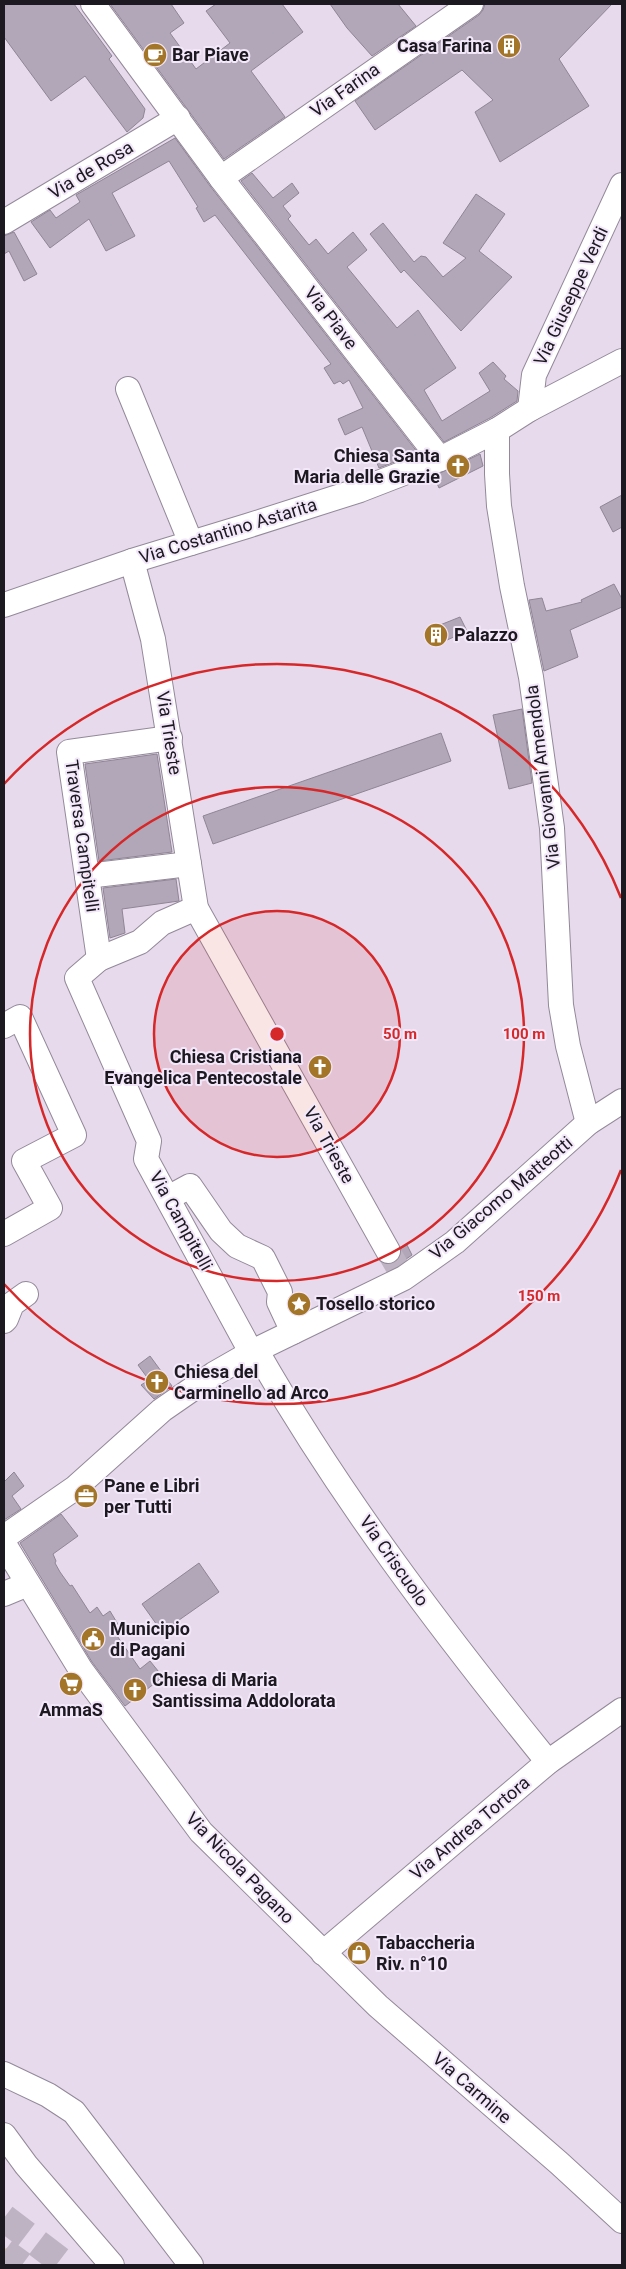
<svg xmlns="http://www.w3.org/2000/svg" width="626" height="2269" font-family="Roboto,sans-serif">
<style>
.green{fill:#dbc39f}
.building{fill:#b2a7b8;stroke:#8f8595}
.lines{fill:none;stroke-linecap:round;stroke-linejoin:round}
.minor-tunnel{stroke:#beb3c3;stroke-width:24;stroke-dasharray:24 12;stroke-linecap:butt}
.highway-tunnel{stroke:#beb3c3;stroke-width:28;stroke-dasharray:28 14;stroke-linecap:butt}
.minor-casing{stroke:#938999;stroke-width:26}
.minor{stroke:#fff;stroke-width:24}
.ring{fill:none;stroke:#d62828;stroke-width:2.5}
.labels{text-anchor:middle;stroke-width:4;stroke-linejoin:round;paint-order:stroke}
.poi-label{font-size:18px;font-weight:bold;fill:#1d1920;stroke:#f3e7fa;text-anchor:start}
.street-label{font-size:18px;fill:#1d1920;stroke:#f3e7fa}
.centre{fill:#d62828;stroke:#f3e7fa;stroke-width:2.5}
.ring-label{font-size:15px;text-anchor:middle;font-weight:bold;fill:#d62828;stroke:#f3e7fa;stroke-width:4;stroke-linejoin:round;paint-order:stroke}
</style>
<rect width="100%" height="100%" fill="#e6daec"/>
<polygon class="green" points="9,2247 23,2265 4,2265 4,2249"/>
<g class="building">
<polygon points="4,4 74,4 112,56 109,59 145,109 143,118 127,132 85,76 51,101 4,37"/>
<polygon points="110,4 171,4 184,23 170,33 196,69 230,43 206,11 216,4 282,4 303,32 251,71 285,117 224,159"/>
<polygon points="330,4 398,4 416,26 372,56 347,28"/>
<polygon points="485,4 612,4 559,59 589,106 500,162 475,112 493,100 462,70 375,130 355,101 479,15 483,10"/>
<polygon points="175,138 210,186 418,453 379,468 362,427 345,435 338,419 363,408 349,380 343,384 340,381 334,384 324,368 331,364 215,215 204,222 196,208 198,207 169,161 112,193 135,236 106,251 89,219 50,248 31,222 50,210 56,218 80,202 76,195"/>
<polygon points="252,173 273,198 292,183 299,193 283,206 291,216 288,219 309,245 316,239 328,254 353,232 367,250 347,267 397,328 418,310 456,368 424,390 442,421 490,391 479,373 493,362 506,376 504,379 518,391 517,401 490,418 444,442 241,181"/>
<polygon points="476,194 505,214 479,251 512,277 461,331 404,270 401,273 370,234 383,223 414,262 421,256 426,257 443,277 466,258 443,243"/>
<polygon points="14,232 37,274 24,281 9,251 4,254 4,236"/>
<polygon points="480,454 483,466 439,488 434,476"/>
<polygon points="622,495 622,527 613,532 600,507"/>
<polygon points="614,584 622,599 622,607 570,630 578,657 544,671 529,600 542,598 546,611 582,602 581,600"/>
<polygon points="460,617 467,631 436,645 425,631"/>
<polygon points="522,709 532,783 509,789 493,715"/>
<polygon points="441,733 451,761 213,844 203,816"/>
<polygon points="157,754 172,852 99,861 85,764"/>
<polygon points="176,879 179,901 122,909 125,933 110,938 103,888"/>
<polygon points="407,1245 412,1255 390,1270 387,1264 394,1263 400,1258 401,1248"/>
<polygon points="150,1356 172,1386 154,1399 141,1385 149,1380 138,1365"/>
<polygon points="14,1472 24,1486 12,1496 21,1509 4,1520 4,1482"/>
<polygon points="61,1514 78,1536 53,1554 56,1561 55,1563 60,1572 70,1586 72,1585 90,1613 97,1607 103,1616 110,1611 119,1626 113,1630 140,1669 150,1661 163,1677 125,1706 92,1662 20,1543"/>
<polygon points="199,1563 219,1592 162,1632 142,1604"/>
</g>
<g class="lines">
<polyline class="minor-tunnel" points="388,1251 404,1278"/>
<g class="highway-tunnel">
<polyline points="4,2218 66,2265"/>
<polyline points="4,2252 22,2265"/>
</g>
<g class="minor-casing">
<g id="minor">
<polyline points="93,4 221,178 440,459"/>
<polyline points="221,178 471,4"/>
<polyline points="4,222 178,118"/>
<polyline points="128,389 191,543"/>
<polyline points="530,409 534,375 622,185"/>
<polyline points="497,430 497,474 499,506 512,586 531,677 552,828 561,1005 568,1046 588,1123"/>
<polyline points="132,561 153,639 196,908 388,1251"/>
<polyline points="4,605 132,561 247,526 360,490 440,459 497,430 530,409 622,361"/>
<polyline points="87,876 189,864"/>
<polyline points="196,908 162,923 140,942 99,959 77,978 149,1141 146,1159 251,1352"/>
<polyline points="99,959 69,752 170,738"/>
<polyline points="4,1026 20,1017 74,1135 24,1161 50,1208 4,1234"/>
<polyline points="168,1198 190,1186 221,1231 237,1246 263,1258 280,1292 279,1302 293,1332"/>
<polyline points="4,1321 6,1319 12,1304 26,1294"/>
<path d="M256,1350C339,1496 442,1631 548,1762"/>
<polyline points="4,1537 75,1488 162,1410 214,1374 256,1350 404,1278 455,1242 588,1123 622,1101"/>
<polyline points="4,1544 81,1670 201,1832 378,2006 559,2163 622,2221"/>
<polyline points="4,1594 28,1584"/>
<polyline points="323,1953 548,1762 622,1710"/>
<polyline points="4,2074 48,2095 74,2112 191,2265"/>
<polyline points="4,2135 26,2165 112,2265"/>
</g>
</g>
<use href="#minor" class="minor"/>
</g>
<circle cx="277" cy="1034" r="123" fill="#d62828" fill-opacity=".12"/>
<g class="ring">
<circle cx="277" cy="1034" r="123"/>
<circle cx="277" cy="1034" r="247"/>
<path d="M621 1170A370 370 0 0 1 4 1284M4 784A370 370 0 0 1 621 898"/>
</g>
<defs>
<g id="building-disc" transform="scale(1.25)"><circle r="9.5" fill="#a37528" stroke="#f3e7fa"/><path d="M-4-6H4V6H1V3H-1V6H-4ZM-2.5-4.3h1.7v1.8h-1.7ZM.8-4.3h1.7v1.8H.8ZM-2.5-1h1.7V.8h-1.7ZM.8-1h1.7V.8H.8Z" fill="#fff"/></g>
<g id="cafe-disc" transform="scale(1.25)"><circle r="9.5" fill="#a37528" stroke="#f3e7fa"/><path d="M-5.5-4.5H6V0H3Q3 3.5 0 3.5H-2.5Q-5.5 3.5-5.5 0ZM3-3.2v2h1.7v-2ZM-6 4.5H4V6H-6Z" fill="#fff"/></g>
<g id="church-disc" transform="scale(1.25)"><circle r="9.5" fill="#a37528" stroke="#f3e7fa"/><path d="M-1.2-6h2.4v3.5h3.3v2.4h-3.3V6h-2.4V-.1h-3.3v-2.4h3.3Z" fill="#fff"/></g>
<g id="sight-disc" transform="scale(1.25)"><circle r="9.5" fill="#a37528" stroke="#f3e7fa"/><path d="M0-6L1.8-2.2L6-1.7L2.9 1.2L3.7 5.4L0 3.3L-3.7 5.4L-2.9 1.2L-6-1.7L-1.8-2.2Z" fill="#fff"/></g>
<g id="office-disc" transform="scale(1.25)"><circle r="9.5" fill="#a37528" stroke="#f3e7fa"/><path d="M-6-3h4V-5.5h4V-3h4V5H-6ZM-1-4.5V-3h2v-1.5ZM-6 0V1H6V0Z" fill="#fff"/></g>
<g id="civic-disc" transform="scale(1.25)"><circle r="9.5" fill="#a37528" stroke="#f3e7fa"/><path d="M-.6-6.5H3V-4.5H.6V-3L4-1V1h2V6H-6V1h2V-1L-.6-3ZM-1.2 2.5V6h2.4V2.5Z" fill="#fff"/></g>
<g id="supermarket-disc" transform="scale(1.25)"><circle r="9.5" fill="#a37528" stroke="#f3e7fa"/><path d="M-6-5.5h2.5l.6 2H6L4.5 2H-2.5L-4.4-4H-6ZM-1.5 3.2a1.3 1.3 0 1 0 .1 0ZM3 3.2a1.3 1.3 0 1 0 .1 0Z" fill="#fff"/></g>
<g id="shop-disc" transform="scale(1.25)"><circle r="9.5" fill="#a37528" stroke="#f3e7fa"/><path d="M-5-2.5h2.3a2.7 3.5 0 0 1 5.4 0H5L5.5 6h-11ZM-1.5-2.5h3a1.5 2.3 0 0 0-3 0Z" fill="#fff"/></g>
</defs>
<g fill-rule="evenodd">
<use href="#building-disc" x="509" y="46"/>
<use href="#cafe-disc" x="155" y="55"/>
<use href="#church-disc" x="458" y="466"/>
<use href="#building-disc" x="436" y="635"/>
<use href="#church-disc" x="320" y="1067"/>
<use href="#sight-disc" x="299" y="1304"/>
<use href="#church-disc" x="157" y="1382"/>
<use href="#office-disc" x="86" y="1496"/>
<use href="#civic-disc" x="93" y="1639"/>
<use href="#supermarket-disc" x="71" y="1684"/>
<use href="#church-disc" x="135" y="1690"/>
<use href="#shop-disc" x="359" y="1953"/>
</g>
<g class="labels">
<g class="poi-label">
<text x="492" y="52" text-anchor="end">Casa Farina</text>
<text x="172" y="61">Bar Piave</text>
<text x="440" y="462" text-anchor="end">Chiesa Santa<tspan x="440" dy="21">Maria delle Grazie</tspan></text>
<text x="454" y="641">Palazzo</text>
<text x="302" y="1063" text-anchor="end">Chiesa Cristiana<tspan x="302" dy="21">Evangelica Pentecostale</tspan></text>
<text x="316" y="1310">Tosello storico</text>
<text x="174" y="1378">Chiesa del<tspan x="174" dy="21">Carminello ad Arco</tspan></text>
<text x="104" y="1492">Pane e Libri<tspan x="104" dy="21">per Tutti</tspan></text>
<text x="110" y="1635">Municipio<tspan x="110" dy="21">di Pagani</tspan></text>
<text x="152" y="1686">Chiesa di Maria<tspan x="152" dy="21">Santissima Addolorata</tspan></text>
<text x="71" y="1716" text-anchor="middle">AmmaS</text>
<text x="376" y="1949">Tabaccheria<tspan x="376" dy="21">Riv. n°10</tspan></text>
</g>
<g class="street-label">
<text transform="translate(345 90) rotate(-35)" y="6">Via Farina</text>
<text transform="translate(91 170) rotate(-31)" y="6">Via de Rosa</text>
<text transform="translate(571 296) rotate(-65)" y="6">Via Giuseppe Verdi</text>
<text transform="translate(331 318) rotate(52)" y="6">Via Piave</text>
<text transform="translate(228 531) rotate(-17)" y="6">Via Costantino Astarita</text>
<text transform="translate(169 733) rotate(81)" y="6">Via Trieste</text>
<text transform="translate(543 777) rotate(-97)" y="6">Via Giovanni Amendola</text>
<text transform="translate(82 836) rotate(82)" y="6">Traversa Campitelli</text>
<text transform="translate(329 1145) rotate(61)" y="6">Via Trieste</text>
<text transform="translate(501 1198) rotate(-40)" y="6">Via Giacomo Matteotti</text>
<text transform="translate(181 1221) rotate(61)" y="6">Via Campitelli</text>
<text transform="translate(394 1561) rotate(55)" y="6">Via Criscuolo</text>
<text transform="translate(470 1828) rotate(-40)" y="6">Via Andrea Tortora</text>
<text transform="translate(240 1868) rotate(46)" y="6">Via Nicola Pagano</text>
<text transform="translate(472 2088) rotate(41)" y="6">Via Carmine</text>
</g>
</g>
<circle cx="277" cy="1034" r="8" class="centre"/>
<g class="ring-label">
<text x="400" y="1039">50 m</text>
<text x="524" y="1039">100 m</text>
<text x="539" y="1301">150 m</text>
</g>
<rect width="626" height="2269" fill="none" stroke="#1d1920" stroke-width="10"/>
</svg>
